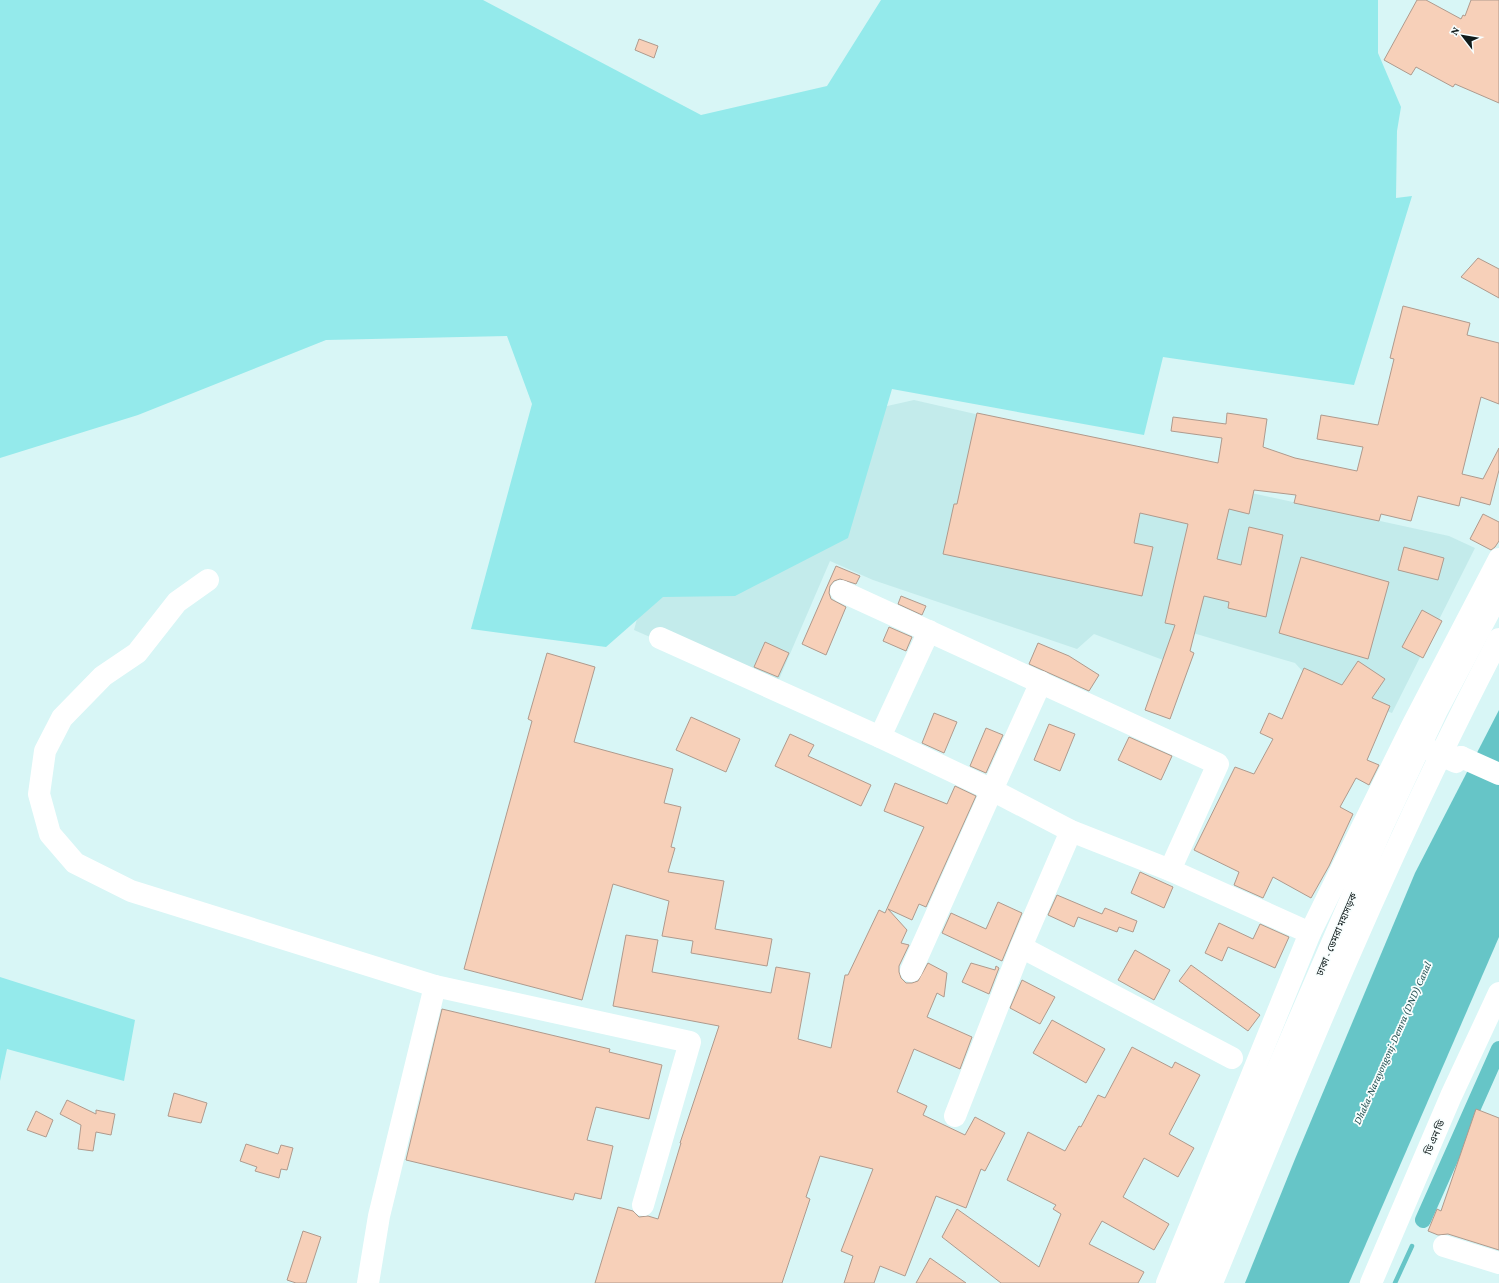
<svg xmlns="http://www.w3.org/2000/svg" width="1499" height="1283" font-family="'Crimson Pro','Noto Sans Bengali',serif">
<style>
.built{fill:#c3ebeb}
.green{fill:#94eaeb}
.water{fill:#66c5c7}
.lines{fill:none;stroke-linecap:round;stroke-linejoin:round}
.stream{stroke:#66c5c7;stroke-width:4.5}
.canal{stroke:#66c5c7;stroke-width:16}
.building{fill:#f7d0b9;stroke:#af9a8d}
.minor{stroke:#fff;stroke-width:22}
.major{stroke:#fff;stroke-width:22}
.labels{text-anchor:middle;stroke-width:3.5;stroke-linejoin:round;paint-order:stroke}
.street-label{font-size:10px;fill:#101b1b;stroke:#f8fefe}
.water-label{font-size:11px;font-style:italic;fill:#244f50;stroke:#f8fefe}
</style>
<rect width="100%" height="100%" fill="#d8f6f6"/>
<polygon class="built" points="914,400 1125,448 1123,465 1449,536 1475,548 1392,713 1315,685 1295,663 1193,633 1179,666 1094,634 1077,649 873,580 830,561 774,691 634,630 655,552 717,444"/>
<g class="green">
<polygon points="0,0 483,0 701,115 827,86 881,0 1378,0 1378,53 1401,107 1397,131 1396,198 1412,196 1354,385 1163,357 1144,435 892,389 848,538 735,596 663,597 606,647 471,629 532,404 507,336 326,340 138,415 0,458"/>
<polygon points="0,977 135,1020 124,1081 7,1049 0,1081"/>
</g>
<polygon class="water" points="1499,710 1499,937 1349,1283 1245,1283 1295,1159 1415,873"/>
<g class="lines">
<polyline class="stream" points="1395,1283 1412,1246"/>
<polyline class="canal" points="1423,1220 1499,1049"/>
</g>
<g class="building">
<polygon points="1417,0 1426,0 1461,19 1463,15 1465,16 1471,0 1499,0 1499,103 1455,84 1453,87 1416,67 1411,75 1384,60"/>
<polygon points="639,39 658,46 654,58 635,50"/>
<polygon points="1478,258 1499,269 1499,298 1461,277"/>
<polygon points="1403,306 1470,323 1467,335 1499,343 1499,404 1481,397 1462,474 1483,479 1499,448 1499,470 1490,505 1461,497 1459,506 1418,496 1411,521 1381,514 1379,521 1294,503 1296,495 1254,490 1249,514 1229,509 1217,559 1241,565 1249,527 1283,535 1266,617 1228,608 1229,602 1204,596 1190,651 1194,653 1170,719 1145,710 1175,625 1165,623 1188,524 1140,513 1134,543 1153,547 1142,596 943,554 954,504 957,504 977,413 1218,463 1222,438 1171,431 1173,417 1226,424 1227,413 1267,419 1263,447 1295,458 1357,471 1363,447 1317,439 1321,415 1378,425 1394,359 1390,358"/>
<polygon points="1483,514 1499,522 1499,541 1495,547 1491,550 1470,539"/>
<polygon points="1404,547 1444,558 1438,580 1398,570"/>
<polygon points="1301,557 1389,582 1368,659 1279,633"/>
<polygon points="836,566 860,576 856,584 840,579 834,581 830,586 829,593 831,599 846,607 826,655 802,644"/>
<polygon points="901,596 926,606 922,615 898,604"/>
<polygon points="1422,610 1442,621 1423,658 1402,647"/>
<polygon points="889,627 912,637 906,651 883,641"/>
<polygon points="765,642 789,653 778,677 754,667"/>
<polygon points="1038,643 1069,656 1099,675 1089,691 1029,664"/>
<polygon points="547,653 595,667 574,742 673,769 664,803 681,807 671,847 675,848 668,872 724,881 715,929 772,939 767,966 691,953 693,941 662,936 669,901 613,884 582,1000 464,969 532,721 528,719"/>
<polygon points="1358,661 1385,679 1372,698 1390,706 1367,760 1379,765 1369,785 1356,778 1340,807 1353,814 1329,866 1311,898 1273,877 1263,898 1234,885 1239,872 1194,850 1235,767 1254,774 1273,739 1260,733 1269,713 1282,719 1304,668 1342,685"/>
<polygon points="934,713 957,722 944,753 922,743"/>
<polygon points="691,717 740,739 726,772 676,750"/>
<polygon points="1049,724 1075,734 1060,771 1034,760"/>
<polygon points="986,728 1003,735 986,773 970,766"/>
<polygon points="790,734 814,745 808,756 871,785 861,806 775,766"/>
<polygon points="1129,737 1172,756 1161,780 1118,760"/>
<polygon points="895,783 947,804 955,786 976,796 926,907 919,904 912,920 888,909 907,930 901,943 909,945 899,966 899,972 901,978 906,983 912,983 918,981 928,963 947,973 944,997 937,993 927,1017 972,1037 960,1069 914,1049 897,1092 927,1106 923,1115 965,1135 975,1117 1005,1133 985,1171 981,1169 966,1208 936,1196 905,1276 880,1266 874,1283 844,1283 853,1256 841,1251 873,1169 820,1156 806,1197 810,1199 782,1283 595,1283 618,1207 633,1211 639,1217 648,1216 658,1219 681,1143 680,1143 719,1026 613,1006 626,935 658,940 652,972 771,993 776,967 810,973 798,1039 831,1048 845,975 848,975 879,910 885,913 924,827 884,811"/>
<polygon points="1140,872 1173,887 1164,908 1131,893"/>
<polygon points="1057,895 1102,914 1105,908 1137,921 1133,932 1119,927 1117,932 1078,917 1074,927 1048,915"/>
<polygon points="998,902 1022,913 1002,961 942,933 951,913 986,929"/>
<polygon points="1219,923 1253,939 1260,924 1289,937 1275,968 1228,947 1222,961 1205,953"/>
<polygon points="1135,950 1170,970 1154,1000 1118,980"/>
<polygon points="971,963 995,970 996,966 999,968 989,994 962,982"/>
<polygon points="1191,965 1260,1015 1248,1031 1179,981"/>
<polygon points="1022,980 1055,997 1040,1024 1010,1008"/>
<polygon points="442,1009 610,1049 609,1052 662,1065 649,1119 596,1107 587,1140 613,1146 601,1199 575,1193 573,1200 406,1160"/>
<polygon points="1052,1020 1105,1049 1086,1083 1033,1053"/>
<polygon points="1132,1047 1172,1068 1175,1062 1200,1075 1169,1134 1194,1148 1178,1177 1144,1158 1123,1197 1169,1224 1154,1250 1102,1221 1089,1244 1144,1272 1138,1283 1001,1283 942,1237 957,1209 1039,1267 1061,1214 1053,1209 1056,1205 1007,1180 1028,1132 1065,1151 1079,1126 1081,1127 1098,1095 1105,1098"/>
<polygon points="174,1093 207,1103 201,1123 168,1116"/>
<polygon points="67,1100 96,1114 96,1110 115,1114 111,1135 96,1132 93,1151 78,1149 81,1125 60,1114"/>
<polygon points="1476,1109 1499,1118 1499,1250 1448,1234 1438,1235 1428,1231 1437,1209 1441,1211"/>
<polygon points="36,1111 53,1120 46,1137 27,1130"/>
<polygon points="246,1144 278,1154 281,1145 293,1148 287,1170 281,1169 279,1178 255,1171 257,1167 240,1161"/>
<polygon points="303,1231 321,1237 306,1283 296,1283 287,1280"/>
<polygon points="930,1258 966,1283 916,1283"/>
</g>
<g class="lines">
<g class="minor">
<polyline points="208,580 177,602 137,653 103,676 62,718 45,751 39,794 50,834 75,863 131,891 435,986 379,1216 368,1283"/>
<polyline points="841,591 1218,764 1170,870"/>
<polyline points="660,638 880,737 992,790 1041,682"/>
<polyline points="880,737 929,631"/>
<polyline points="1423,747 1456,762 1461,757"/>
<polyline points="1461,757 1499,774"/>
<polyline points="1021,947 1232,1058"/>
<polyline points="911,971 992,790 1071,831 1170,870 1310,933"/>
<polyline points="435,986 690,1042 643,1205"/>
<polyline points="955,1116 1021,947 1071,831"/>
<polyline points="1444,1246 1499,1263"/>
<polyline points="1167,1283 1310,933 1412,726 1499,559"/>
<polyline points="1371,1283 1451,1096 1499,993"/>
</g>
<g class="major">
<polyline points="1189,1283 1273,1080 1383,825 1437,710 1499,593"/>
<path d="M1212,1283C1301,1065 1390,847 1499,639"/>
</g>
</g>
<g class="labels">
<g class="street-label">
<text transform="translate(1336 934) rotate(-67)" y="4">ঢাকা - ডেমরা মহাসড়ক</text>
<text transform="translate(1434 1137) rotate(-67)" y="4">ডি এন ডি</text>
</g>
<g class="water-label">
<text transform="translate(1392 1043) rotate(-66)" y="4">Dhaka-Narayongonj-Demra (DND) Canal</text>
</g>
</g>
<g transform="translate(1463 36) rotate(301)" stroke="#f8fefe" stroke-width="3" paint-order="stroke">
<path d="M0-3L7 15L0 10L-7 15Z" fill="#101b1b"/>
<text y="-6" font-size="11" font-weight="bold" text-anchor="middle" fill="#101b1b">N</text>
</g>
</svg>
